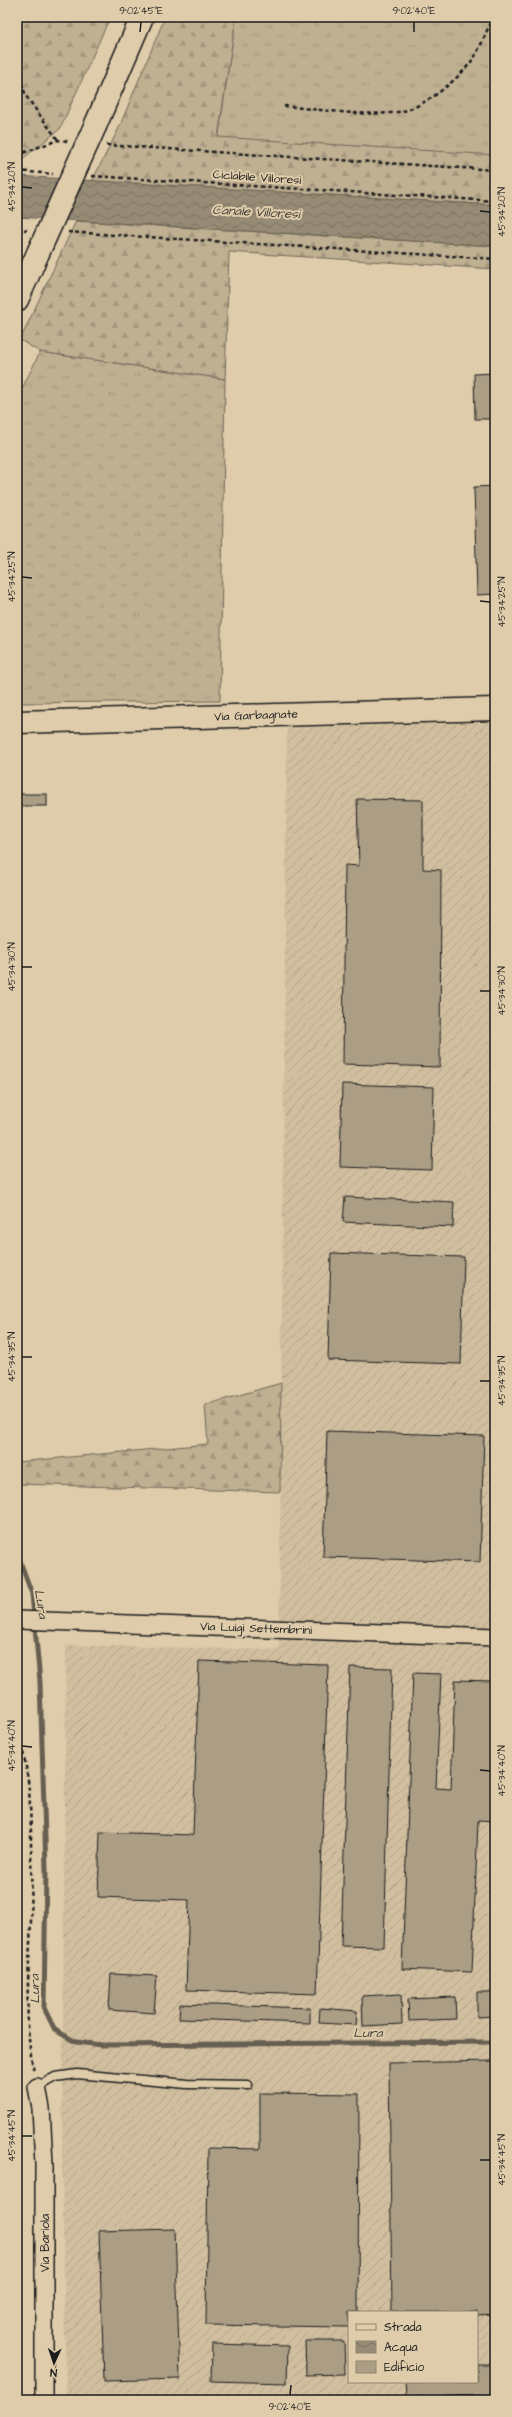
<svg xmlns="http://www.w3.org/2000/svg" width="512" height="2417" font-family="'Architects Daughter',sans-serif">
<style>
.industrial{fill:url(#industrial-furrows);fill-rule:evenodd}
.grass{fill:url(#grass-tufts);stroke:#6e6657}
.forest{fill:url(#forest-firs);stroke:#6e6657}
.water{fill:url(#water-waves);stroke:#665f51}
.lines{fill:none;stroke-linecap:round;stroke-linejoin:round}
.stream{stroke:#665f51;stroke-width:5}
.building{fill:#ac9e85;stroke:#1c1c1c}
.lane-casing{stroke:#1c1c1c;stroke-width:11}
.street-casing{stroke:#1c1c1c;stroke-width:20}
.secondary-casing{stroke:#1c1c1c;stroke-width:25}
.path{stroke:#1c1c1c;stroke-width:2.5;stroke-dasharray:4 3;stroke-linecap:butt}
.lane{stroke:#dfccaa;stroke-width:8}
.street{stroke:#dfccaa;stroke-width:17}
.secondary{stroke:#dfccaa;stroke-width:22}
.secondary-bridge-casing{stroke:#1c1c1c;stroke-width:25;stroke-linecap:butt}
.secondary-bridge{stroke:#dfccaa;stroke-width:22}
.ticks{fill:none;stroke:#1c1c1c;stroke-width:1.5}
.labels{text-anchor:middle;stroke-width:4;stroke-linejoin:round;paint-order:stroke}
.street-label{font-size:12px;fill:#1c1c1c;stroke:#dfccaa}
.water-label{font-size:13px;font-style:italic;fill:#413d37;stroke:#dfccaa}
.neatline{fill:none;stroke:#1c1c1c;stroke-width:1.5}
.ticks-label{font-size:10px;text-anchor:middle;fill:#1c1c1c}
</style>
<defs>
<pattern id="industrial-furrows" width="10" height="10" patternUnits="userSpaceOnUse"><rect width="10" height="10" fill="#d0be9f"/><path d="M-1 1l2-2M0 10L10 0M9 11l2-2" fill="none" stroke="#b2a388"/></pattern>
<pattern id="grass-tufts" width="24" height="20" patternUnits="userSpaceOnUse"><rect width="24" height="20" fill="#c0b092"/><path d="M3 7l-1-3M5 7V3M7 7l1-3M15 17l-1-3M17 17v-4M19 17l1-3" fill="none" stroke="#a4977d"/></pattern>
<pattern id="forest-firs" width="22" height="20" patternUnits="userSpaceOnUse"><rect width="22" height="20" fill="#c0b092"/><path d="M5 1l3.5 6h-7zM16 11l3.5 6h-7z" fill="#a4977d"/></pattern>
<pattern id="water-waves" width="16" height="10" patternUnits="userSpaceOnUse"><rect width="16" height="10" fill="#978b75"/><path d="M0 5q4-4 8 0t8 0" fill="none" stroke="#7a715f"/></pattern>
</defs>
<rect width="100%" height="100%" fill="#dfccaa"/>
<filter id="ink" filterUnits="userSpaceOnUse"><feTurbulence type="fractalNoise" baseFrequency=".025" numOctaves="2"/><feDisplacementMap in="SourceGraphic" scale="8" xChannelSelector="R" yChannelSelector="G"/><feConvolveMatrix kernelMatrix="1 2 1 2 8 2 1 2 1" color-interpolation-filters="sRGB"/></filter>
<g filter="url(#ink)">
<path class="industrial" d="M495,722V2400H66L62,2168L66,1645L279,1650L287,728ZM349,2312H477V2382H349Z"/>
<g class="grass">
<polygon points="236,17 495,17 495,157 218,140"/>
<polygon points="40,352 225,379 220,701 17,703 17,399"/>
</g>
<g class="forest">
<polygon points="17,17 110,17 60,129 20,161 17,161"/>
<polygon points="165,17 236,17 218,137 495,155 495,205 92,181 118,130"/>
<polygon points="76,221 495,246 495,269 229,252 225,379 40,352 20,340"/>
<polygon points="281,1383 280,1492 17,1484 17,1462 208,1444 205,1405"/>
</g>
<polygon class="water" points="17,176 495,205 495,246 17,217"/>
<g class="lines">
<polyline class="stream" points="17,1553 32,1594 40,1682 46,1869 44,2008 55,2030 76,2042 101,2045 495,2042"/>
</g>
<g class="building">
<polygon points="495,373 495,419 475,419 474,374"/>
<polygon points="495,486 495,594 477,595 474,487"/>
<rect x="17" y="794" width="30" height="12"/>
<polygon points="357,799 423,800 423,869 441,870 440,1067 343,1064 345,865 359,866"/>
<polygon points="342,1084 434,1087 432,1170 340,1167"/>
<polygon points="345,1197 454,1202 453,1227 343,1222"/>
<polygon points="331,1253 464,1257 461,1364 328,1360"/>
<polygon points="327,1431 484,1436 480,1562 323,1557"/>
<polygon points="199,1661 328,1665 317,1994 186,1990 189,1900 98,1897 100,1832 193,1835"/>
<polygon points="350,1667 392,1668 384,1947 341,1946"/>
<polygon points="413,1673 441,1674 436,1788 451,1789 455,1680 495,1681 495,1821 478,1820 472,1972 402,1969"/>
<polygon points="111,1974 157,1976 154,2013 109,2010"/>
<polygon points="477,1992 495,1992 495,2016 477,2017"/>
<polygon points="401,1994 402,2024 363,2026 362,1996"/>
<polygon points="455,1997 456,2019 409,2021 408,1999"/>
<polygon points="180,2004 310,2008 310,2023 179,2019"/>
<polygon points="320,2008 357,2011 356,2025 319,2023"/>
<polygon points="495,2061 495,2315 477,2316 477,2312 392,2312 389,2063"/>
<polygon points="260,2093 359,2094 358,2312 349,2312 349,2327 206,2325 208,2148 260,2149"/>
<polygon points="175,2229 180,2379 104,2381 99,2231"/>
<polygon points="305,2341 344,2341 345,2374 306,2375"/>
<polygon points="212,2344 288,2346 287,2383 211,2381"/>
<polygon points="477,2364 495,2364 495,2395 407,2397 406,2382 477,2382"/>
</g>
<g class="lines">
<g class="lane-casing">
<polyline id="lane" points="37,2087 55,2077 77,2074 187,2084 248,2085"/>
</g>
<g class="street-casing">
<g id="street">
<polyline points="17,1620 495,1637"/>
<polyline points="37,2087 41,2108 44,2164 44,2400"/>
</g>
</g>
<g class="secondary-casing">
<g id="secondary">
<polyline points="96,124 142,17"/>
<polyline points="17,300 38,253"/>
<polyline points="17,722 495,709"/>
</g>
</g>
<g class="path">
<polyline points="17,70 26,96 58,140"/>
<path d="M284,106C316,109 373,118 403,111C426,106 463,76 475,56C482,44 487,30 493,17"/>
<polyline points="106,145 495,170"/>
<polyline points="17,155 58,140 68,141"/>
<polyline points="17,171 53,174"/>
<polyline points="92,176 495,201"/>
<polyline points="17,229 27,230"/>
<polyline points="68,232 495,259"/>
<path d="M17,1732C29,1766 30,1797 31,1833C31,1863 32,1892 31,1921C29,1974 23,2021 34,2072"/>
</g>
<use href="#lane" class="lane"/>
<use href="#street" class="street"/>
<use href="#secondary" class="secondary"/>
<g class="secondary-bridge-casing">
<polyline id="secondary-bridge" points="38,253 96,124"/>
</g>
<use href="#secondary-bridge" class="secondary-bridge"/>
</g>
</g>
<path class="ticks" d="M140,32L141,22M414,32V22M22,187L32,188M480,211L490,212M22,577L32,578M480,601L490,602M22,967H32M480,991H490M22,1357H32M480,1381H490M22,1746L32,1747M480,1770L490,1771M22,2136H32M480,2160H490M290,2395L291,2385"/>
<g class="labels">
<g class="street-label">
<text transform="translate(257 177) rotate(4)" y="4">Ciclabile Villoresi</text>
<text transform="translate(256 715) rotate(-2)" y="4">Via Garbagnate</text>
<text transform="translate(256 1628) rotate(2)" y="4">Via Luigi Settembrini</text>
<text transform="translate(45 2243) rotate(-90)" y="4">Via Bariola</text>
</g>
<g class="water-label">
<text transform="translate(256 211) rotate(3)" y="5">Canale Villoresi</text>
<text transform="translate(42 1604) rotate(81)" y="5">Lura</text>
<text transform="translate(34 1989) rotate(-91)" y="5">Lura</text>
<text x="368" y="2037">Lura</text>
</g>
</g>
<rect width="512" height="2417" fill="none" stroke="#dfccaa" stroke-width="44"/>
<rect x="348" y="2311" width="130" height="72" fill="#dfccaa" stroke="#918671"/>
<rect x="356" y="2324" width="20" height="6" fill="#dfccaa" stroke="#918671"/>
<text x="384" y="2331" font-size="12" fill="#1c1c1c">Strada</text>
<rect x="356" y="2341" width="20" height="12" fill="url(#water-waves)" stroke="#918671"/>
<text x="384" y="2351" font-size="12" fill="#1c1c1c">Acqua</text>
<rect x="356" y="2361" width="20" height="12" fill="#ac9e85" stroke="#918671"/>
<text x="384" y="2371" font-size="12" fill="#1c1c1c">Edificio</text>
<g transform="translate(54 2363) rotate(183)" stroke="#dfccaa" stroke-width="3" paint-order="stroke">
<path d="M0-3L7 15L0 10L-7 15Z" fill="#1c1c1c"/>
<text y="-6" font-size="11" font-weight="bold" text-anchor="middle" fill="#1c1c1c">N</text>
</g>
<rect x="22" y="22" width="468" height="2373" class="neatline"/>
<g class="ticks-label">
<text x="141" y="14">9°02'45"E</text>
<text x="414" y="14">9°02'40"E</text>
<text transform="translate(11 187) rotate(-90)" y="4">45°34'20"N</text>
<text transform="translate(501 212) rotate(-90)" y="4">45°34'20"N</text>
<text transform="translate(11 577) rotate(-90)" y="4">45°34'25"N</text>
<text transform="translate(501 602) rotate(-90)" y="4">45°34'25"N</text>
<text transform="translate(11 967) rotate(-90)" y="4">45°34'30"N</text>
<text transform="translate(501 991) rotate(-90)" y="4">45°34'30"N</text>
<text transform="translate(11 1357) rotate(-90)" y="4">45°34'35"N</text>
<text transform="translate(501 1381) rotate(-90)" y="4">45°34'35"N</text>
<text transform="translate(11 1746) rotate(-90)" y="4">45°34'40"N</text>
<text transform="translate(501 1771) rotate(-90)" y="4">45°34'40"N</text>
<text transform="translate(11 2136) rotate(-90)" y="4">45°34'45"N</text>
<text transform="translate(501 2160) rotate(-90)" y="4">45°34'45"N</text>
<text x="290" y="2410">9°02'40"E</text>
</g>
</svg>
